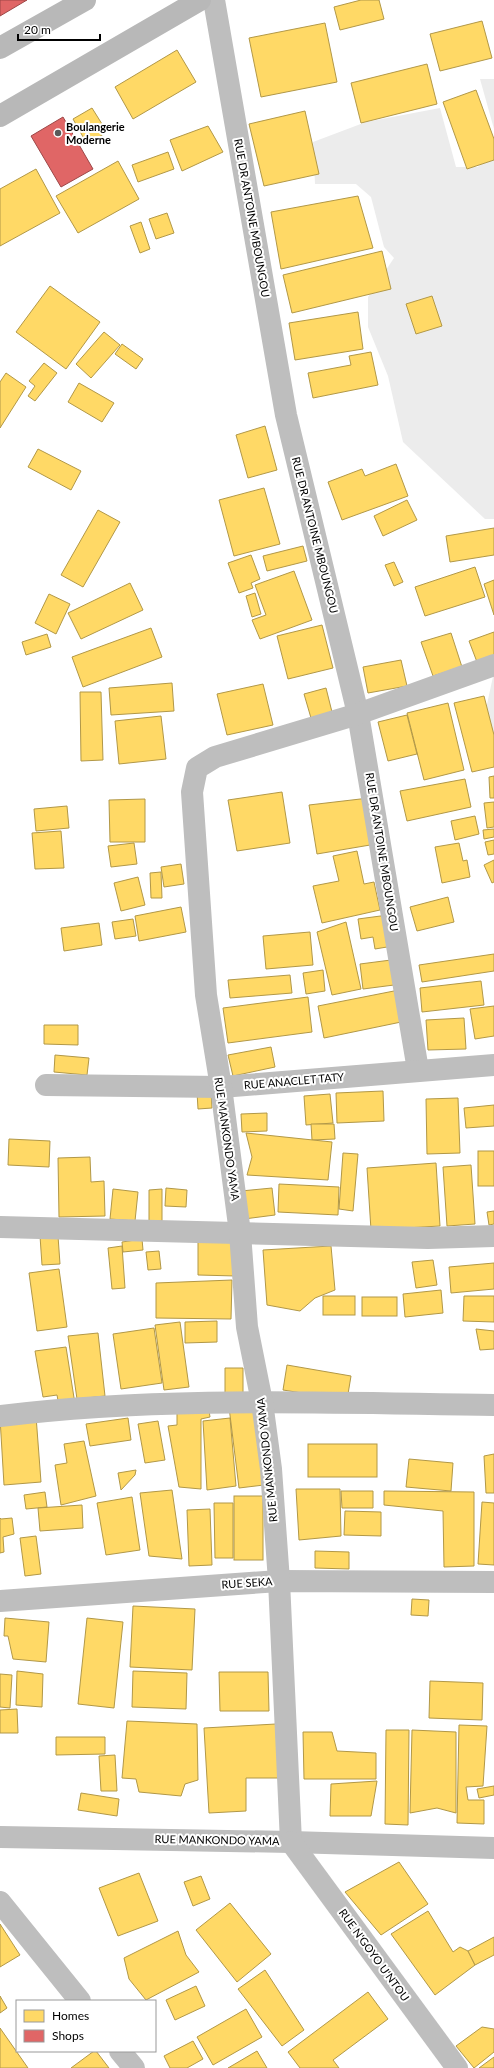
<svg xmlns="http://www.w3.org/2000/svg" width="494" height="2068" font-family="Lato,sans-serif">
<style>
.green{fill:#ececec}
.homes{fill:#ffd966;stroke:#b29847}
.shops{fill:#e06666;stroke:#9d4747}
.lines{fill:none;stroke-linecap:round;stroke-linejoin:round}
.street{stroke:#bebebe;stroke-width:22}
.secondary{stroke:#b8b8b8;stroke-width:22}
.poi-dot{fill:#595959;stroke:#fff;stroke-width:1.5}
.labels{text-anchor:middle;stroke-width:4;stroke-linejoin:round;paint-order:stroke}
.poi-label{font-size:11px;font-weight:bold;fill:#000;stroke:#fff;text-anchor:start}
.street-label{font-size:11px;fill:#000;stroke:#fff}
</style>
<rect width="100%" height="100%" fill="#fff"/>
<g class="green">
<polygon points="480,79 494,79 494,129"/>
<polygon points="440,108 456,167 478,167 494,149 494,519 485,519 403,442 388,376 368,327 368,297 394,258 384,247 371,197 356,184 315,184 313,142 366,122"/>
<polygon points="494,672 494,733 484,718"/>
</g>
<g class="homes">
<polygon points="361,0 379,0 384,19 340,30 334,7"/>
<polygon points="482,21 492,58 440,71 430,34"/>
<polygon points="325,23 337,82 261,97 249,38"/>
<polygon points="177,50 196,82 133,119 115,87"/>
<polygon points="427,64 437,104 361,123 351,83"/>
<polygon points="476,90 494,139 494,160 467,169 443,102"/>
<polygon points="92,108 107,132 87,144 73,119"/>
<polygon points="305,111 319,174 264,186 249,124"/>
<polygon points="208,126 223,152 182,171 170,140"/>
<polygon points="168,152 174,169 138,182 132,165"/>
<polygon points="118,161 139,199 78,233 56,196"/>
<polygon points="36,169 60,213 0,246 0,189"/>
<polygon points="358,196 373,248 281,269 271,212"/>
<polygon points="167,213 174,233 156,239 149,219"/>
<polygon points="141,222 150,249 140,253 130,226"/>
<polygon points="382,251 391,289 292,313 283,275"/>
<polygon points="50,286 100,322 66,369 16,332"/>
<polygon points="432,296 442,326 416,334 406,304"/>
<polygon points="358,312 363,349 295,360 289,323"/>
<polygon points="104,332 120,345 91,378 76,364"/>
<polygon points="122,344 143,359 136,369 115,354"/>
<polygon points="371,352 378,385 313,398 308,373 351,365 349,356"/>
<polygon points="44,363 57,373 35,401 28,396 35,386 29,381"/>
<polygon points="6,373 26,387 0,428 0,382"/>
<polygon points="79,383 114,403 102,422 68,402"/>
<polygon points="265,426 277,470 248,478 236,435"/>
<polygon points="38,449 81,471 71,490 28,467"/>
<polygon points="396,464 408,496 342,520 328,482 362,469 365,476"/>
<polygon points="264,488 280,544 234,556 219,500"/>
<polygon points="407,500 417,520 383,536 374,516"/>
<polygon points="98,510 120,522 83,587 61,575"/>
<polygon points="494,528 494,555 450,562 446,536"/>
<polygon points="303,546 307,561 267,571 263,556"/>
<polygon points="251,555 260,579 251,583 253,588 239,593 228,563"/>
<polygon points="394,562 403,582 394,586 385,565"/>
<polygon points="475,567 485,597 425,616 415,587"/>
<polygon points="294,571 312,620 260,639 252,620 266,615 255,585"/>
<polygon points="494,580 494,615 484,584"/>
<polygon points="130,583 143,610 81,639 68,613"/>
<polygon points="255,593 261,614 252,617 246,596"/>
<polygon points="49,594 70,604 56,634 35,623"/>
<polygon points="322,625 333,668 288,679 277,636"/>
<polygon points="151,628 162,657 83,687 72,657"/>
<polygon points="494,632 494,655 477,662 469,641"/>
<polygon points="451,633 462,667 433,676 421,642"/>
<polygon points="47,634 51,647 26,655 22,642"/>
<polygon points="401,660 407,686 368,693 363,667"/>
<polygon points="172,683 174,711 111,715 109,688"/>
<polygon points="263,684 273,725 227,735 217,694"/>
<polygon points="326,688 332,712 311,718 304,694"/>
<polygon points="80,692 101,692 103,760 81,761"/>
<polygon points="484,696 494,735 494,767 472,772 454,703"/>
<polygon points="448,703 464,770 424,780 407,713"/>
<polygon points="407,715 417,754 388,761 378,722"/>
<polygon points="161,716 166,759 119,764 115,721"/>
<polygon points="494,776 494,798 490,798 489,777"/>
<polygon points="465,779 471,807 407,821 400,791"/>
<polygon points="282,792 290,843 237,851 228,800"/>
<polygon points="369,798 376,844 317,854 309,805"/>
<polygon points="145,799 145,842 110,842 109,800"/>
<polygon points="494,802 494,827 487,828 484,803"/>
<polygon points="67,806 69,828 36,831 34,809"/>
<polygon points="475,816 479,834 455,840 451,821"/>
<polygon points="494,829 494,837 484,839 483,830"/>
<polygon points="61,831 64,868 35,869 32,833"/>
<polygon points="494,840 494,854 488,855 485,842"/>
<polygon points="134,843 137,864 111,867 108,846"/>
<polygon points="459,843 463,861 467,860 470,877 442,883 435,847"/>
<polygon points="357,851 364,884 374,882 380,910 322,923 313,886 339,881 333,856"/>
<polygon points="494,860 494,882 492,883 484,865"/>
<polygon points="181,864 184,884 164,887 161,867"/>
<polygon points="161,872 162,898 151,898 150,873"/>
<polygon points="138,877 145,905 121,911 114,883"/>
<polygon points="448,897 454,922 417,931 410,907"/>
<polygon points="181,907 186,932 139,941 135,916"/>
<polygon points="388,915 393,946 375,949 373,937 361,939 358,919"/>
<polygon points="133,919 136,936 115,939 112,922"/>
<polygon points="346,922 361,989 332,995 317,932"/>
<polygon points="99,923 102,945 64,951 61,928"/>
<polygon points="310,932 313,965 266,969 263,936"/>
<polygon points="494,954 494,971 422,982 419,965"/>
<polygon points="391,960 394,985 363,989 360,964"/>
<polygon points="323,970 325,991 306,994 303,973"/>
<polygon points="290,975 292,993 230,998 228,980"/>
<polygon points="481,981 484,1005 422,1012 420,988"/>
<polygon points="399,990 406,1021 324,1038 318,1006"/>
<polygon points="308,997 312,1032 228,1043 223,1008"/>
<polygon points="494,1006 494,1036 475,1039 470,1009"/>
<polygon points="464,1018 466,1049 428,1050 426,1020"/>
<polygon points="44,1025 78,1025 78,1045 44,1044"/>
<polygon points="271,1047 275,1067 233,1076 228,1055"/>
<polygon points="55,1055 89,1058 87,1075 54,1072"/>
<polygon points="211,1091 212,1108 198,1109 197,1092"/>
<polygon points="383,1091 384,1121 337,1123 336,1093"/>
<polygon points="330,1094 333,1123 306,1125 304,1096"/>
<polygon points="458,1098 460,1153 427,1154 426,1099"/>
<polygon points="494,1105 494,1126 466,1128 464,1108"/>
<polygon points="267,1113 267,1131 242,1132 241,1114"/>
<polygon points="311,1124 334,1124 335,1139 312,1140"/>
<polygon points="246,1133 332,1142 328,1180 247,1175 252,1157"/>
<polygon points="9,1139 50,1141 49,1167 8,1165"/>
<rect x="478" y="1151" width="16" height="35"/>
<polygon points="343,1153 358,1154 353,1211 339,1209"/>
<polygon points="90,1157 91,1182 104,1181 105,1216 59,1217 58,1158"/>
<polygon points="436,1163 440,1226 371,1230 367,1168"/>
<polygon points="471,1165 475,1224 447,1226 443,1167"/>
<polygon points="279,1184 339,1187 338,1215 278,1212"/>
<polygon points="166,1188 187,1190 186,1207 165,1206"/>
<polygon points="272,1188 275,1215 244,1219 241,1191"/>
<polygon points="113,1189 138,1192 135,1221 110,1219"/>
<polygon points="162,1189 162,1221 149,1221 149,1190"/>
<polygon points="494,1211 494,1224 489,1225 487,1212"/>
<polygon points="40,1236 58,1236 60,1264 42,1265"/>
<polygon points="198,1238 237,1238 236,1276 198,1275"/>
<polygon points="142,1239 143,1250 123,1252 122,1242"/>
<polygon points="122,1246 125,1288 112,1289 108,1248"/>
<polygon points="331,1246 335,1290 315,1298 300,1311 267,1305 263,1250"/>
<polygon points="159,1251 161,1269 148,1270 146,1252"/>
<polygon points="433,1260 437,1285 416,1288 412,1262"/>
<polygon points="494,1263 494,1289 451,1293 449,1267"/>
<polygon points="59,1269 67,1327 37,1331 29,1273"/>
<polygon points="232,1280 231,1319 156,1318 156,1283"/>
<polygon points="441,1290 443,1313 405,1317 403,1294"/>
<rect x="323" y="1296" width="32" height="19"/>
<polygon points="464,1296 494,1296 494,1322 463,1321"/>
<rect x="362" y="1297" width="35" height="19"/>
<polygon points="217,1321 217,1342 185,1343 185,1322"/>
<polygon points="180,1322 189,1387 164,1390 155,1325"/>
<polygon points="154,1328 162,1383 121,1389 113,1334"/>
<polygon points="476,1329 494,1331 494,1349 480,1350"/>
<polygon points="98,1333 105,1396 77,1399 68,1336"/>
<polygon points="66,1347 75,1404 59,1406 57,1395 43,1397 35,1351"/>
<polygon points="287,1365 351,1376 347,1400 283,1390"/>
<polygon points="225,1368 243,1368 243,1394 225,1393"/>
<polygon points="208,1404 210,1417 201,1419 201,1489 179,1487 168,1426 177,1425 177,1408"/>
<polygon points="255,1404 264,1485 239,1488 229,1407"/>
<polygon points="36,1416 41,1482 4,1485 0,1418"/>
<polygon points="128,1418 131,1440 90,1446 86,1424"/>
<polygon points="230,1418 236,1486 207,1490 203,1421"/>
<polygon points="158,1421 165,1460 145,1463 138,1424"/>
<polygon points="84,1441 96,1496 61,1505 55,1465 67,1463 64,1444"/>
<rect x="308" y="1444" width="69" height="33"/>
<polygon points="494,1454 494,1493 486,1493 484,1456"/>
<polygon points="409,1459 453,1463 451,1491 406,1487"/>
<polygon points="136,1470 135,1475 121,1490 118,1473"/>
<polygon points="296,1489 340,1489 341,1536 299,1540"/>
<polygon points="172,1490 182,1559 149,1556 140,1493"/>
<polygon points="341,1491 373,1491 373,1508 342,1508"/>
<polygon points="384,1491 474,1492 474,1566 444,1567 443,1511 384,1505"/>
<polygon points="45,1492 47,1507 26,1509 24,1495"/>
<rect x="234" y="1496" width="29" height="64"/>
<polygon points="132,1497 140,1550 106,1555 97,1503"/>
<polygon points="482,1502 494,1503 494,1565 478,1564"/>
<polygon points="214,1503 233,1503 233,1558 215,1558"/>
<polygon points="82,1505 83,1528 40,1531 38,1508"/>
<polygon points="210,1509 212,1565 189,1566 187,1510"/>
<polygon points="345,1511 381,1512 381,1536 344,1535"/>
<polygon points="0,1518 1,1519 12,1518 14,1534 3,1537 4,1552 0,1553"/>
<polygon points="36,1536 41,1574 25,1576 20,1538"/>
<polygon points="315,1551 349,1552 349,1569 315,1568"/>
<polygon points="412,1599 429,1600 428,1616 411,1615"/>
<polygon points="133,1606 195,1609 192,1670 130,1667"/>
<polygon points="5,1618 49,1622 46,1662 13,1659 8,1636 4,1636"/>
<polygon points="87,1618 123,1622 114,1708 78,1704"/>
<polygon points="17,1671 43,1674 42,1707 16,1705"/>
<polygon points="133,1671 187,1673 186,1709 132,1707"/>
<polygon points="219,1672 268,1672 269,1711 220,1711"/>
<polygon points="0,1674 12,1675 10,1708 0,1707"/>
<polygon points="430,1681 483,1683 482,1720 429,1718"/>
<polygon points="17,1709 18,1733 0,1733 0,1710"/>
<polygon points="127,1721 197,1724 198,1780 185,1784 181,1796 139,1792 136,1779 122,1778"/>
<polygon points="276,1724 280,1778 246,1778 246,1811 209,1813 204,1728"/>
<polygon points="459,1725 487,1726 483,1786 466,1787 468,1800 484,1800 484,1824 457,1823"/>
<polygon points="386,1730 409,1730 408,1825 385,1824"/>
<polygon points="412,1730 456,1732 456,1813 437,1808 410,1813"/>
<polygon points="303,1732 332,1732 337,1751 376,1753 376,1779 304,1779"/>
<polygon points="56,1737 105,1737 105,1754 56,1755"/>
<polygon points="115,1755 117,1791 101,1791 99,1756"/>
<polygon points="377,1781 371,1816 330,1816 331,1784"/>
<polygon points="494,1786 494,1795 479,1798 477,1789"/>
<polygon points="81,1793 119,1799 117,1816 78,1810"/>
<polygon points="399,1862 428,1904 381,1935 345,1892"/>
<polygon points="139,1873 158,1921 118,1936 99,1888"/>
<polygon points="201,1876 210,1899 193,1906 184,1882"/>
<polygon points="230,1903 271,1954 237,1982 196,1930"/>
<polygon points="428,1911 453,1952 460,1947 468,1951 475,1965 435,1995 391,1934"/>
<polygon points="0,1924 20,1955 0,1967"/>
<polygon points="178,1931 186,1955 199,1972 146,2000 129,1979 124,1958"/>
<polygon points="494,1937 494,1955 475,1965 468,1951"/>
<polygon points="265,1970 304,2030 282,2046 238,1989"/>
<polygon points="196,1986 205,2006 175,2020 166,2000"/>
<polygon points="368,1992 388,2019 333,2060 339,2068 300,2068 288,2052"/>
<polygon points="0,1996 7,2008 0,2013"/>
<polygon points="246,2009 262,2037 213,2065 197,2037"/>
<polygon points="482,2027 494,2029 494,2052 474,2068 456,2046"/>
<polygon points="0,2028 28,2068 0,2068"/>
<polygon points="193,2041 203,2059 187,2068 170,2068 164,2056"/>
<polygon points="94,2051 96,2051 109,2068 71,2068"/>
<polygon points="257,2051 267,2068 228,2068"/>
<polygon points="494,2057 494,2068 479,2068"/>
</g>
<g class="shops">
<polygon points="0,0 27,0 0,16"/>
<polygon points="63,117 93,169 61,187 31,136"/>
</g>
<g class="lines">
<g class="street">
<polyline points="214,0 286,415 358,714 418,1070"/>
<polyline points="46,1085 221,1087 494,1065"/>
<polyline points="0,1227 428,1238 494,1236"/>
<path d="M0,1416C164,1396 329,1403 494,1405"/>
<polyline points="0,1601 279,1581 494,1582"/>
<polyline points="0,1837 291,1842 494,1848"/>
<polyline points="291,1842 279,1581 271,1469 262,1402 247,1327 240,1233 221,1087 206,995 192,792 197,768 215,757 358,714 494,665"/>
<polyline points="291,1842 457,2068"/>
<polyline points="0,1902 80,2001"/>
<polyline points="120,2051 134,2068"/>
</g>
<g class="secondary">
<polyline points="0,48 85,0"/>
<polyline points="0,116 200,0"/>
</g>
</g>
<circle class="poi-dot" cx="58" cy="133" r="4"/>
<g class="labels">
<g class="poi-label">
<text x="66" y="131">Boulangerie<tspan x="66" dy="13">Moderne</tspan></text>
</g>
<g class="street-label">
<text transform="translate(252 218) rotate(80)" y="4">RUE DR ANTOINE MBOUNGOU</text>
<text transform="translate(315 535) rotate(76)" y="4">RUE DR ANTOINE MBOUNGOU</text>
<text transform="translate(382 852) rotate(81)" y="4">RUE DR ANTOINE MBOUNGOU</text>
<text transform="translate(294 1081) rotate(-5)" y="4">RUE ANACLET TATY</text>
<text transform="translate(227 1139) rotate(82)" y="4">RUE MANKONDO YAMA</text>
<text transform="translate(267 1460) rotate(-96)" y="4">RUE MANKONDO YAMA</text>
<text transform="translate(247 1583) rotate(-4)" y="4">RUE SEKA</text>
<text transform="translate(217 1840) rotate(1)" y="4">RUE MANKONDO YAMA</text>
<text transform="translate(374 1955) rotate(54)" y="4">RUE N'GOYO U'NTOU</text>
</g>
</g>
<rect x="16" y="2000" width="140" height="52" fill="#ffffff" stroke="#999999"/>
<rect x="24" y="2010" width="20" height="12" fill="#ffd966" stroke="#999999"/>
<text x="52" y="2020" font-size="12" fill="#000000">Homes</text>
<rect x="24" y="2030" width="20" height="12" fill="#e06666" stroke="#999999"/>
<text x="52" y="2040" font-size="12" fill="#000000">Shops</text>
<path d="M18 34v6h82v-6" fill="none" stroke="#000000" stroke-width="2"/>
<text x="24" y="34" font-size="12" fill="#000000" stroke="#ffffff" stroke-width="3" paint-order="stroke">20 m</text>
</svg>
